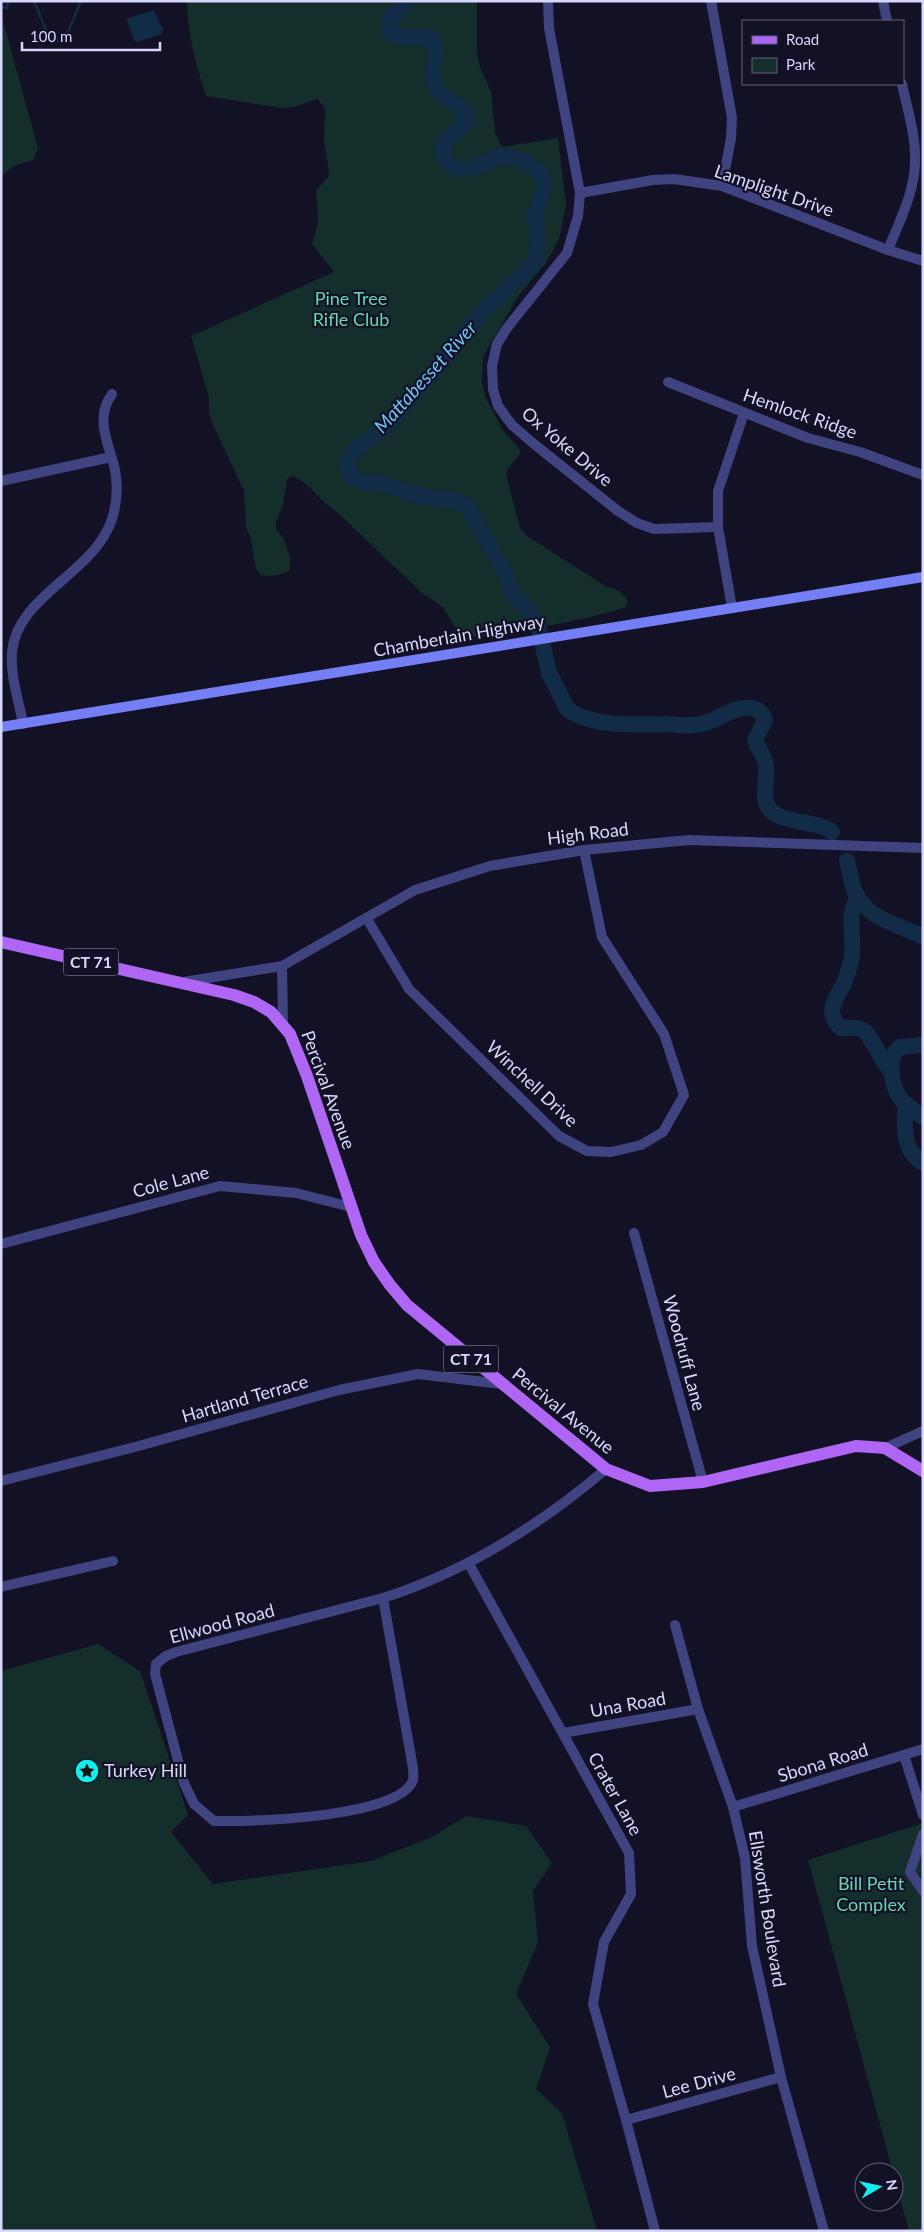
<svg xmlns="http://www.w3.org/2000/svg" width="924" height="2232" font-family="Lato,sans-serif">
<style>
.green{fill:#142e2b}
.water{fill:#122b47}
.lines{fill:none;stroke-linecap:round;stroke-linejoin:round}
.stream{stroke:#122b47;stroke-width:2.5}
.river{stroke:#122b47;stroke-width:16}
.minor{stroke:#3f4380;stroke-width:10}
.secondary{stroke:#757ff5;stroke-width:10}
.primary{stroke:#b066f4;stroke-width:12}
.labels{text-anchor:middle;stroke-width:4.5;stroke-linejoin:round;paint-order:stroke}
.shield{fill:#121125;stroke:#9d9cbc;stroke-width:1}
.shield-label{font-size:16px;font-weight:bold;fill:#d8d7fc}
.street-label{font-size:18px;fill:#d8d7fc;stroke:#121125}
.park-label{font-size:18px;fill:#68d7b0;stroke:#121125}
.poi-label{font-size:18px;fill:#d8d7fc;stroke:#121125;text-anchor:start}
.water-label{font-size:19px;font-style:italic;fill:#6dc4f4;stroke:#121125}
</style>
<rect width="100%" height="100%" fill="#121125"/>
<g class="green">
<path d="M187,1H477V54L480,67L491,92L495,133L502,147L558,138L566,204L559,239L546,263L519,295L483,357L482,382L485,396L502,429L519,448L520,454L507,470L506,474L520,528L527,536L607,587L618,590L627,599V606C613,615 483,640 465,637L456,629L443,607L422,593L337,512C319,502 312,484 292,476L287,479L283,504L276,522V529L284,539L290,558V571L278,575L266,576L260,574L256,569L251,539L246,527L244,491L213,425L209,413V398L191,336L334,272L312,244L318,222L316,191L328,177L329,171L324,140L325,108L317,99L294,107L281,108L206,96C196,64 187,34 187,1Z"/>
<polygon points="1,14 38,148 33,160 14,166 1,176"/>
<polygon points="98,1644 140,1671 188,1815 171,1832 213,1884 371,1861 432,1837 466,1816 526,1826 552,1863 533,1891 538,1942 516,1994 550,2047 536,2089 562,2113 597,2231 1,2231 1,1671"/>
<polygon points="923,1823 923,2231 909,2231 808,1860"/>
</g>
<polygon class="water" points="154,10 163,30 162,34 138,42 134,40 126,19"/>
<g class="lines">
<g class="stream">
<path d="M33,1C42,13 42,36 59,41L66,37L81,1"/>
<polyline points="316,1 323,1"/>
<polyline points="1,7 7,8 8,1"/>
</g>
<g class="river">
<path d="M405,1L402,8L390,19L389,31L398,37L432,38C442,59 428,70 434,84C440,100 461,101 467,118L465,124L444,142L443,150L446,161L456,169H471L493,159L505,156L525,161L539,172L544,181L545,187L535,215L538,243L536,257L531,267L486,308L391,422L353,452L347,467L350,475L358,481L384,484L418,496L457,501L468,507L505,573L512,593L537,620L549,673L568,710C596,728 635,724 666,724C679,725 692,727 705,723C718,720 729,709 744,708C754,707 762,710 765,720L755,740C758,749 764,755 766,765C768,778 761,796 768,807C778,825 822,820 832,832"/>
<path d="M847,861C850,871 851,882 855,892C868,920 899,924 923,937"/>
<path d="M858,897C845,914 856,941 851,961C849,968 847,976 844,983C836,1000 823,1011 841,1028C848,1029 855,1026 861,1029C873,1034 880,1063 892,1072"/>
<path d="M923,1045L900,1047C885,1059 892,1089 903,1102C909,1108 917,1112 923,1117"/>
<path d="M906,1104C904,1126 902,1150 923,1163"/>
</g>
<g class="minor">
<polyline points="548,1 549,28 580,193 578,216 567,253 507,328 497,344 492,366 493,389 498,406 512,425 534,444 618,511 637,523 654,529 718,527"/>
<polyline points="711,1 732,118 731,138 722,186"/>
<polyline points="883,1 887,21"/>
<polyline points="580,193 653,180 674,179 722,186 888,250 923,261"/>
<path d="M888,250C900,220 916,190 915,157C915,132 907,108 902,84"/>
<polyline points="668,382 808,438 860,452 923,475"/>
<polyline points="1,481 111,457"/>
<polyline points="732,608 718,527 718,491 744,413"/>
<path d="M23,724C19,701 10,676 12,652C17,595 95,573 112,519C117,503 118,486 115,470C109,443 94,419 112,394"/>
<polyline points="367,919 409,989 559,1136 587,1151 611,1152 641,1145 663,1132 684,1095 664,1034 602,937 584,850"/>
<polyline points="282,966 283,1024"/>
<polyline points="183,982 282,966 415,890 490,866 584,850 689,840 923,848"/>
<polyline points="634,1233 703,1482"/>
<polyline points="1,1244 220,1186 296,1193 351,1207"/>
<polyline points="885,1448 923,1431"/>
<polyline points="1,1481 135,1447 339,1390 418,1374 501,1384"/>
<polyline points="469,1564 629,1853 631,1894 604,1942 593,2004 626,2120 655,2231"/>
<polyline points="1,1587 113,1561"/>
<path d="M383,1598L413,1768C413,1772 414,1777 413,1780C400,1817 260,1821 226,1821H214L194,1804L184,1783L155,1674L156,1664L166,1656L176,1652Z"/>
<path d="M383,1598C467,1571 539,1526 606,1469"/>
<polyline points="675,1625 698,1709 733,1807 745,1858 752,1946 781,2077 824,2231"/>
<polyline points="563,1733 698,1709"/>
<polyline points="904,1755 923,1815"/>
<polyline points="733,1807 923,1749"/>
<polyline points="923,1834 910,1872 923,1891"/>
<polyline points="626,2120 781,2077"/>
</g>
<polyline class="secondary" points="1,727 923,577"/>
<polyline class="primary" points="1,942 234,995 254,1002 271,1012 290,1034 307,1076 361,1235 374,1262 390,1285 407,1305 606,1469 650,1486 703,1482 856,1446 885,1448 923,1471"/>
</g>
<defs>
<g id="sight-disc" transform="scale(1.25)"><circle r="9.5" fill="#12eeed" stroke="#121125"/><path d="M0-6L1.8-2.2L6-1.7L2.9 1.2L3.7 5.4L0 3.3L-3.7 5.4L-2.9 1.2L-6-1.7L-1.8-2.2Z" fill="#111"/></g>
</defs>
<g fill-rule="evenodd">
<use href="#sight-disc" x="87" y="1771"/>
</g>
<g class="labels">
<g class="shield">
<rect x="63.5" y="948.5" width="55" height="27" rx="4"/>
<rect x="443.5" y="1345.5" width="55" height="27" rx="4"/>
</g>
<g class="shield-label">
<text x="91" y="968">CT 71</text>
<text x="471" y="1365">CT 71</text>
</g>
<g class="street-label">
<text transform="translate(774 191) rotate(19)" y="6">Lamplight Drive</text>
<text transform="translate(800 414) rotate(19)" y="6">Hemlock Ridge</text>
<text transform="translate(567 447) rotate(40)" y="6">Ox Yoke Drive</text>
<text transform="translate(459 636) rotate(-10)" y="6">Chamberlain Highway</text>
<text transform="translate(588 834) rotate(-7)" y="6">High Road</text>
<text transform="translate(532 1084) rotate(43)" y="6">Winchell Drive</text>
<text transform="translate(328 1090) rotate(70)" y="6">Percival Avenue</text>
<text transform="translate(171 1182) rotate(-15)" y="6">Cole Lane</text>
<text transform="translate(684 1353) rotate(75)" y="6">Woodruff Lane</text>
<text transform="translate(245 1399) rotate(-16)" y="6">Hartland Terrace</text>
<text transform="translate(563 1411) rotate(39)" y="6">Percival Avenue</text>
<text transform="translate(222 1624) rotate(-15)" y="6">Ellwood Road</text>
<text transform="translate(628 1705) rotate(-10)" y="6">Una Road</text>
<text transform="translate(823 1763) rotate(-17)" y="6">Sbona Road</text>
<text transform="translate(615 1794) rotate(61)" y="6">Crater Lane</text>
<text transform="translate(767 1909) rotate(81)" y="6">Ellsworth Boulevard</text>
<text transform="translate(699 2083) rotate(-15)" y="6">Lee Drive</text>
</g>
<g class="park-label">
<text x="351" y="305">Pine Tree<tspan x="351" dy="21">Rifle Club</tspan></text>
<text x="871" y="1890">Bill Petit<tspan x="871" dy="21">Complex</tspan></text>
</g>
<g class="poi-label">
<text x="104" y="1777">Turkey Hill</text>
</g>
<g class="water-label">
<text transform="translate(425 377) rotate(-48)" y="7">Mattabesset River</text>
</g>
</g>
<rect width="924" height="2232" fill="none" stroke="#d8d7fc" stroke-width="5"/>
<rect x="742" y="20" width="162" height="65" fill="#121125" stroke="#61607b"/>
<rect x="752" y="36" width="25" height="8" fill="#b066f4" stroke="#61607b"/>
<text x="786" y="45" font-size="15" fill="#d8d7fc">Road</text>
<rect x="752" y="58" width="25" height="15" fill="#142e2b" stroke="#61607b"/>
<text x="786" y="70" font-size="15" fill="#d8d7fc">Park</text>
<g transform="translate(879 2187) rotate(81)"><circle r="24" fill="#121125" stroke="#61607b"/>
<path d="M0-4L9 19L0 12L-9 19Z" fill="#12eeed"/>
<text y="-8" font-size="14" font-weight="bold" text-anchor="middle" fill="#d8d7fc">N</text>
</g>
<path d="M22 42v8h138v-8" fill="none" stroke="#d8d7fc" stroke-width="2.5"/>
<text x="30" y="42" font-size="15" fill="#d8d7fc" stroke="#121125" stroke-width="4" paint-order="stroke">100 m</text>
</svg>
